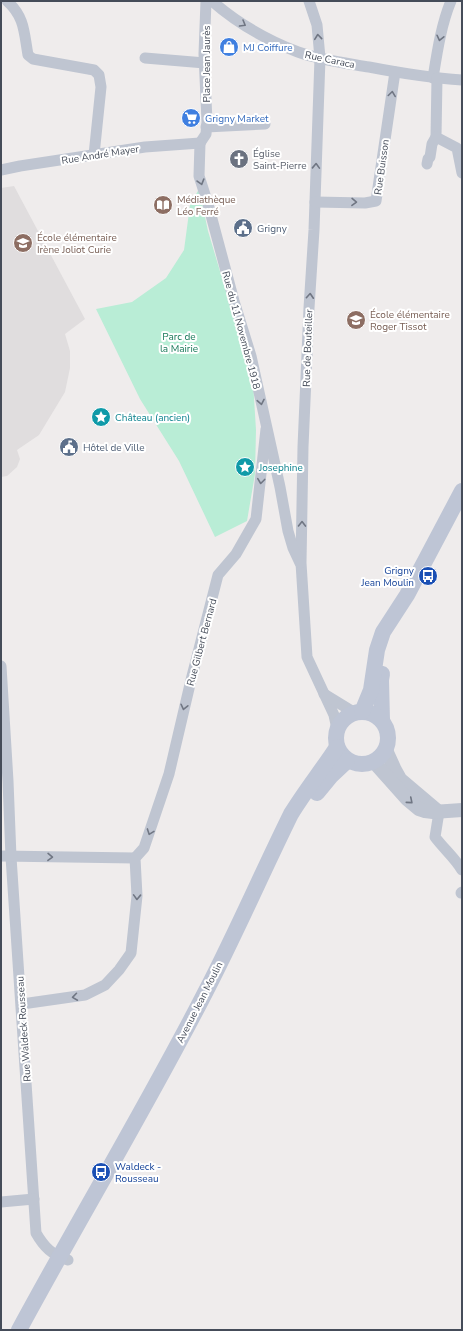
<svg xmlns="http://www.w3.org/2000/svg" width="463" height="1331" font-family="'Nunito Sans',sans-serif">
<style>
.education{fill:#e0ddde}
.green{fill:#b9edd6}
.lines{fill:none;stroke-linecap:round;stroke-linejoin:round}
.minor{stroke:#bfc5d1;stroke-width:11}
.tertiary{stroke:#bfc5d1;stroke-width:14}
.secondary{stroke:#bec5d5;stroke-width:16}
.oneway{stroke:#707683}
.labels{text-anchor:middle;stroke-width:4;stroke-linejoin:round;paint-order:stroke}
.shop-label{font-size:10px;fill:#366cbe;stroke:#fff;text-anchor:start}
.street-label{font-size:10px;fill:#454c59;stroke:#fff}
.worship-label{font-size:10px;fill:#5b616d;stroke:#fff;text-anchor:start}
.education-label{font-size:10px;fill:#785e54;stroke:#fff;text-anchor:start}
.service-label{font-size:10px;fill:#4e5e75;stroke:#fff;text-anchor:start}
.park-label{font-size:10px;fill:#177858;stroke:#fff}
.culture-label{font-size:10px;fill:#0d838f;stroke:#fff;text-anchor:start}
.transit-label{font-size:10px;fill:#164399;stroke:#fff;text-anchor:end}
</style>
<rect width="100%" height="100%" fill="#efecec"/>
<polygon class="education" points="14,186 85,319 65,334 70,351 70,368 65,392 39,435 17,450 20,459 17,467 7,476 1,477 1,188"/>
<polygon class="green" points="199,189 208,231 253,382 256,430 255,474 247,521 215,537 179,461 140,399 96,309 132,302 166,278 184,250 190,205"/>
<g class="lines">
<g class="minor">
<path d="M7,1C25,17 24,33 28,55L33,59L94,70L99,75L101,87L94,155"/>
<path d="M212,1C237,23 267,40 298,52C320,60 345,63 369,67C400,73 430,78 462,80"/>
<polyline points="309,1 317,25 320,58 314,230 309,308 303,447 301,563 307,657 334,715 337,729"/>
<polyline points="145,58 205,63"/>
<path d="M433,78C437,53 441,25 451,1"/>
<polyline points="437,78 436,137 457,148 462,173"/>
<polyline points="206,127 265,124"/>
<polyline points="200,143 199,176 208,204 234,301 251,356 280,487 288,531 293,548 300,563"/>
<polyline points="200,143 206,134 207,122 204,54 206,1"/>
<polyline points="427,164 428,159 430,157 432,144 436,137"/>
<polyline points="1,170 20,166 145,147 200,143"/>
<polyline points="315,202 365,203 376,201 395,72"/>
<path d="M1,666L8,781L11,857L36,1233C44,1247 52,1255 68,1260"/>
<polyline points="324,694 355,713"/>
<path d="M439,812L435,837C444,849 454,857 462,870"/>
<polyline points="1,856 135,858"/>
<polyline points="461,893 462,892"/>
<polyline points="22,1004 85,995 105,985 119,970 131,953 137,896 135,858 144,848 169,774 191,680 218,575 236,554 256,519 266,429"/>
<polyline points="1,1202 34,1199"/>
</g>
<g class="tertiary">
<polyline points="386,750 395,770 400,779 439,812"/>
<polyline points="374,762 407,799 419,809 425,811 433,812 462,810"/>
</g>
<g class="secondary">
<polyline points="382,674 381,680 382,721"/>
<circle cx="362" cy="738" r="26"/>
<polyline points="362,712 371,690 377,650 383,632 407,595 462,491"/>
<polyline points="317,793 331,776 347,761"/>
<path d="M19,1330C80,1217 147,1106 206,991C236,933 262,873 291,814C305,791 322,770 337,747"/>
</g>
</g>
<defs><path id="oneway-chevron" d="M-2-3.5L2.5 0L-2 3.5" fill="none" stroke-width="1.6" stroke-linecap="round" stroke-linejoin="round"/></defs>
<g class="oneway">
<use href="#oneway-chevron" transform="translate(243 24) rotate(30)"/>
<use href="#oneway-chevron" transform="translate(318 37) rotate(-96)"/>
<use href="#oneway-chevron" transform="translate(440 38) rotate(103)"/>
<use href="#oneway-chevron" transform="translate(392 94) rotate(-82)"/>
<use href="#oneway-chevron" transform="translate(316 166) rotate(-88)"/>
<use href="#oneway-chevron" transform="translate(201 182) rotate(74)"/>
<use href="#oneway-chevron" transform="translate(354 202) rotate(1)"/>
<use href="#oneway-chevron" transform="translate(310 296) rotate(-86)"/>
<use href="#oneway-chevron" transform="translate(261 402) rotate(79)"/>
<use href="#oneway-chevron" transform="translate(261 481) rotate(97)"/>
<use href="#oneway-chevron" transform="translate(302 524) rotate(-89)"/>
<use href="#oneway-chevron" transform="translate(184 707) rotate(103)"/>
<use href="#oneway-chevron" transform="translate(410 801) rotate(40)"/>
<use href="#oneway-chevron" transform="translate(150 832) rotate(110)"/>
<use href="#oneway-chevron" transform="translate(50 857) rotate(1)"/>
<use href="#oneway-chevron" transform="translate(137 897) rotate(92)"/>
<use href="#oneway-chevron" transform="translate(75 997) rotate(172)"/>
</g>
<defs>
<g id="shop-disc" transform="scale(1)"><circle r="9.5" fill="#3f7fe0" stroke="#fff"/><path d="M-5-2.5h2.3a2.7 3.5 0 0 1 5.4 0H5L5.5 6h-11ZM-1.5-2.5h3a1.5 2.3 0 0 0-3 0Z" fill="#fff"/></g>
<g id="supermarket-disc" transform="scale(1)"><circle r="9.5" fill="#3f7fe0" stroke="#fff"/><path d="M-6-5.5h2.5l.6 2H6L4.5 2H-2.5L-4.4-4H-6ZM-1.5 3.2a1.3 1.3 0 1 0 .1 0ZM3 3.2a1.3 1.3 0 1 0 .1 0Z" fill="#fff"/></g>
<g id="church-disc" transform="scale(1)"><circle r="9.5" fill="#6b7280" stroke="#fff"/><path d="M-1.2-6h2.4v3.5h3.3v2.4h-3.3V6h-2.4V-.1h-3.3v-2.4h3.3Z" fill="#fff"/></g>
<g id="library-disc" transform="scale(1)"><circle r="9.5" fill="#8d6e63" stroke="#fff"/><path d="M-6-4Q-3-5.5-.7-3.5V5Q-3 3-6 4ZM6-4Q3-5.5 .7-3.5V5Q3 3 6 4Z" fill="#fff"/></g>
<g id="civic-disc" transform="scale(1)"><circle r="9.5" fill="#5c6f8a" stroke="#fff"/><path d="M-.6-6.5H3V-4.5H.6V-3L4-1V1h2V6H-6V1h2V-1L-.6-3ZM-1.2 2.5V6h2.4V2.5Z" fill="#fff"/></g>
<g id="school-disc" transform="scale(1)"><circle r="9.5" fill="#8d6e63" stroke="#fff"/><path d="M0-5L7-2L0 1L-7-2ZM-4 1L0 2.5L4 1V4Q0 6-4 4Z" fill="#fff"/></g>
<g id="sight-disc" transform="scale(1)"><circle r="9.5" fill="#0f9aa8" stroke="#fff"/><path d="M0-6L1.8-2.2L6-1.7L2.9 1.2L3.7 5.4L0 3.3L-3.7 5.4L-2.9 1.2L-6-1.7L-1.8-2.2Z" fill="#fff"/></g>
<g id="bus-disc" transform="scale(1)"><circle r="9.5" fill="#1a4fb4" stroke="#fff"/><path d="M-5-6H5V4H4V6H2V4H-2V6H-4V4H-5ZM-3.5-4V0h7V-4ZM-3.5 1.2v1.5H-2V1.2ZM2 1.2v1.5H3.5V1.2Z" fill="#fff"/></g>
</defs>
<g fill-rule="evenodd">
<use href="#shop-disc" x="229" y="47"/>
<use href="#supermarket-disc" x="191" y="118"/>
<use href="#church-disc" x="239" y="159"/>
<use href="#library-disc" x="163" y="205"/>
<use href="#civic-disc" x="243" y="228"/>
<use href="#school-disc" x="23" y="243"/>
<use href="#school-disc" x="356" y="320"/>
<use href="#sight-disc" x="101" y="417"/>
<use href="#civic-disc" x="69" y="447"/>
<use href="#sight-disc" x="245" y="467"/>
<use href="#bus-disc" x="428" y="576"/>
<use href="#bus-disc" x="101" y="1172"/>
</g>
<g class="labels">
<g class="shop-label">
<text x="243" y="51">MJ Coiffure</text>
<text x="205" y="122">Grigny Market</text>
</g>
<g class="street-label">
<text transform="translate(330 59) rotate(12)" y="4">Rue Caraca</text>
<text transform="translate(206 64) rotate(-90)" y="4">Place Jean Jaurès</text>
<text transform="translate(100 154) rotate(-9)" y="4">Rue André Mayer</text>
<text transform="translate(381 167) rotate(-82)" y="4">Rue Buisson</text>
<text transform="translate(242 330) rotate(75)" y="4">Rue du 11 Novembre 1918</text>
<text transform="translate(307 348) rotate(-88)" y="4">Rue de Bouteiller</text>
<text transform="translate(201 642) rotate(-75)" y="4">Rue Gilbert Bernard</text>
<text transform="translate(199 1002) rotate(-63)" y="4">Avenue Jean Moulin</text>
<text transform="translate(23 1029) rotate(-94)" y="4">Rue Waldeck Rousseau</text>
</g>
<g class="worship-label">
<text x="253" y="157">Église<tspan x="253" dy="12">Saint-Pierre</tspan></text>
</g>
<g class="education-label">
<text x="177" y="203">Médiathèque<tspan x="177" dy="12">Léo Ferré</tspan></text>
<text x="37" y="241">École élémentaire<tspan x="37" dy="12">Irène Joliot Curie</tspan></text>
<text x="370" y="318">École élémentaire<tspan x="370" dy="12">Roger Tissot</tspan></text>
</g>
<g class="service-label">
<text x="257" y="232">Grigny</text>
<text x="83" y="451">Hôtel de Ville</text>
</g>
<g class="park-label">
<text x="179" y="340">Parc de<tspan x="179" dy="12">la Mairie</tspan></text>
</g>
<g class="culture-label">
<text x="115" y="421">Château (ancien)</text>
<text x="259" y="471">Josephine</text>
</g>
<g class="transit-label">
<text x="414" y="574">Grigny<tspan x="414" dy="12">Jean Moulin</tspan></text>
<text x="115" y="1170" text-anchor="start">Waldeck -<tspan x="115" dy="12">Rousseau</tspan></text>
</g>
</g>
<rect width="463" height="1331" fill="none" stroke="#454c59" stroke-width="4"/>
</svg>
